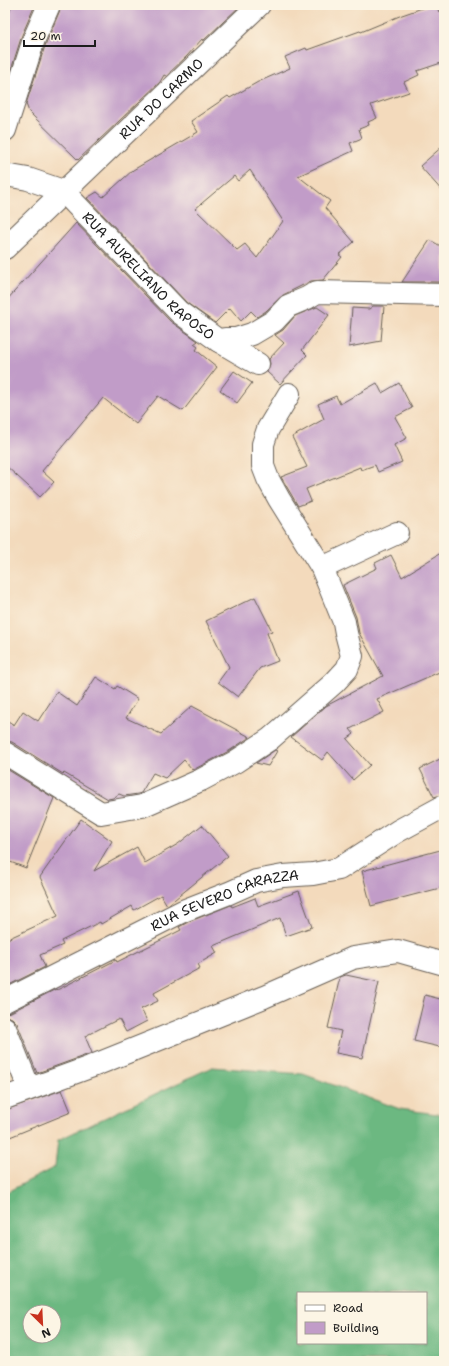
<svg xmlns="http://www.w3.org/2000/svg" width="449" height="1366" font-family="'Shantell Sans',sans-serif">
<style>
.forest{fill:#6cb881;stroke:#446a4e;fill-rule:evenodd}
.building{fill:#c19cc8;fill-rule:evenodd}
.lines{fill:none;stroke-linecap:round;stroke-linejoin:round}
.minor-casing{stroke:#675e54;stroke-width:24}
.minor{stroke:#fff;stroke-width:22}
.labels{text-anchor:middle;stroke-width:3;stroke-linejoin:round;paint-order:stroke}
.street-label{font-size:14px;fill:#1c1c1c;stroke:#fcf5e5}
</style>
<rect width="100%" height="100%" fill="#fcf5e5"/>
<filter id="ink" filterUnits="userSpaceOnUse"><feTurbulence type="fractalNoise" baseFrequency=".025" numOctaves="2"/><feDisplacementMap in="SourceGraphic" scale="8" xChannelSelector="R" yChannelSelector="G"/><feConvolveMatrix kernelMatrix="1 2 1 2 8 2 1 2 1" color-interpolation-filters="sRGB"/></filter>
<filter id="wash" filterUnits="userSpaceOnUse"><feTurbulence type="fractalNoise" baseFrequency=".012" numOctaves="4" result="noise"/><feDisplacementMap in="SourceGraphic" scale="16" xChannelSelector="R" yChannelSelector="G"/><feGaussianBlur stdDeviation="0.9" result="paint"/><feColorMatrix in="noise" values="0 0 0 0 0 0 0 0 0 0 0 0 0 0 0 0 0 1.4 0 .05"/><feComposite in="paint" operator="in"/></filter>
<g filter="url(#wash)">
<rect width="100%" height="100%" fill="#f3dabc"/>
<path class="forest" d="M212,1067L303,1074L400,1109L444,1115V1361H5V1193L55,1167L58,1140ZM298,1293H426V1343H298ZM30,1312H54V1336H30Z"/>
<g id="blocks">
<g class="building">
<polygon points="12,5 35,5 22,35 5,89 5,21"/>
<polygon points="61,5 241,5 203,41 202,39 187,56 166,76 164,75 160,82 78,160 29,112 26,104 46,43 60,10"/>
<path d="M431,5H436L439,12L444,10V62L417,71L419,75L404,82L409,92L371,105L377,118L368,122L369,125L359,129L362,138L350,143L353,151L298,176L330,201L325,208L354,242L339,255L342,257L323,280L311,281L283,295L266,311L257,317L251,311L241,321L230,308L215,323L187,303L87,198L97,192L103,197L133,170L198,132L191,121L228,96L230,98L258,82L290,68L285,57L306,48L307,50L360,31L361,32L402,15ZM250,170L283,221L257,258L245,244L237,250L195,209L234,176L238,181Z"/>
<polygon points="444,145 444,193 420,166"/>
<polygon points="76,223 170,321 198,341 194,344 198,347 196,350 217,367 183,411 158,396 136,424 103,398 42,471 54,482 40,497 5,465 5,302"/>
<polygon points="430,240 444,248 444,282 402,282"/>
<polygon points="373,306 384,306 381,341 349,347 352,308 369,309"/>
<polygon points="317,307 329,315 302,350 307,355 280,384 267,372 270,364 269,359 284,343 275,335 283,330 295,316"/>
<polygon points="234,371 252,383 237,403 220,390"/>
<polygon points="377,383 382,393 399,383 412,408 395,417 407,438 394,445 402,462 378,472 375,465 361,470 360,467 306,489 311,501 298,506 281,477 307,467 292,437 324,419 318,404 336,396 340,404"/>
<polygon points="444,551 444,670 377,699 384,712 350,729 354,734 347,739 370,765 353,780 328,752 322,760 291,737 326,706 383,676 359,633 356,617 343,585 377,568 375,563 391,555 402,577"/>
<polygon points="255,597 272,631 267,633 278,661 260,668 238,697 218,682 229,667 206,621"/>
<polygon points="96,677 115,689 117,686 138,699 126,718 161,734 192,706 250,737 229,751 193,770 184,760 165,778 153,773 141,793 138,794 124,796 119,794 113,798 108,799 64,773 63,774 12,742 5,741 5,719 14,725 23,711 38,721 57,692 77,706"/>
<polygon points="275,750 277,751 268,766 256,763"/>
<polygon points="444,757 444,794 434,797 420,769"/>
<polygon points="5,768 54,798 26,868 5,860"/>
<polygon points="81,819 112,841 94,871 137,847 145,863 178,844 202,825 228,856 169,904 167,905 161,895 134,910 132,906 101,924 100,922 61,941 63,945 40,955 45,967 5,987 5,940 58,916 40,877"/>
<polygon points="444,849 444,887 371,906 362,871"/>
<polygon points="299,891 312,927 286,936 280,918 213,946 217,953 198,964 200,968 154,993 158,1001 141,1009 147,1021 126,1032 119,1019 85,1036 92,1053 37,1073 17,1023 12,1018 5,1016 5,1013 11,1012 56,989 57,990 116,960 117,962 181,930 179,927 188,922 231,905 232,907 255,898 258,906"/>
<polygon points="346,975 379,982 362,1058 336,1053 341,1031 328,1028 340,977"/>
<polygon points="425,995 444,1000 444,1048 414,1041"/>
<polygon points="62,1090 71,1112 5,1139 5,1110"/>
</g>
</g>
</g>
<g filter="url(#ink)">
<use href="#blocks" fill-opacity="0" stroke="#675e54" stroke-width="1"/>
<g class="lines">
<g class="minor-casing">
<g id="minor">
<polyline points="5,130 34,39 49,5"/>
<path id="s1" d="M5,175L28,179L63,191L179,312L219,341L225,339H236L252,334L274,321L288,306L307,298L317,292L444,295"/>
<path id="s2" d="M5,248L259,5"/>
<polyline points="219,341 258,364"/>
<polyline points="322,568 397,533"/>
<polyline points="5,753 101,813 142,806 201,780 235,762 270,739 334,683 347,669 352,656 346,633 344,622 322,568 279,499 268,479 263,466 263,444 268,429 289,394"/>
<path id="s3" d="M5,1001L183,911L229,893L256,881L283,876L313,874L339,869L398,831L444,806"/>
<polyline points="5,1028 29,1088"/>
<polyline points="5,1098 90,1067 264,997 353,958 398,951 444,964"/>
</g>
</g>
<use href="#minor" class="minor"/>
</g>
</g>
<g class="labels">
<g class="street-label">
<text dy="5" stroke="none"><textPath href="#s2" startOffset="216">RUA DO CARMO</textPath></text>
<text dy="5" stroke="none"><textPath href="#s1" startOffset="181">RUA AURELIANO RAPOSO</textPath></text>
<text dy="5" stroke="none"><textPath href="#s3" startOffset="243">RUA SEVERO CARAZZA</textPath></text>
</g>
</g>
<rect width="449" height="1366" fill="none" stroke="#fcf5e5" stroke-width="20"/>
<rect x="297" y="1292" width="130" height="52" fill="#fcf5e5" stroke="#a29e95"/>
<rect x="305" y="1305" width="20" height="6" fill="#ffffff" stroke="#a29e95"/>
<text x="333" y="1312" font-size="12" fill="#1c1c1c">Road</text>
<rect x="305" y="1322" width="20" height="12" fill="#c19cc8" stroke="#a29e95"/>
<text x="333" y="1332" font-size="12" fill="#1c1c1c">Building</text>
<g transform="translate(42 1324) rotate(156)"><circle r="19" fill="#fcf5e5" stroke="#a29e95"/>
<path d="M0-3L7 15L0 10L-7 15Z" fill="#c8321e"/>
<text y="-6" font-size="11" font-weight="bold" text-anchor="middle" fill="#1c1c1c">N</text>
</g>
<path d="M24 40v6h71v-6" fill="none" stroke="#1c1c1c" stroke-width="2"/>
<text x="30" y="40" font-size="12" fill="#1c1c1c" stroke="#fcf5e5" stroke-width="3" paint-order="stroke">20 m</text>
</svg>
